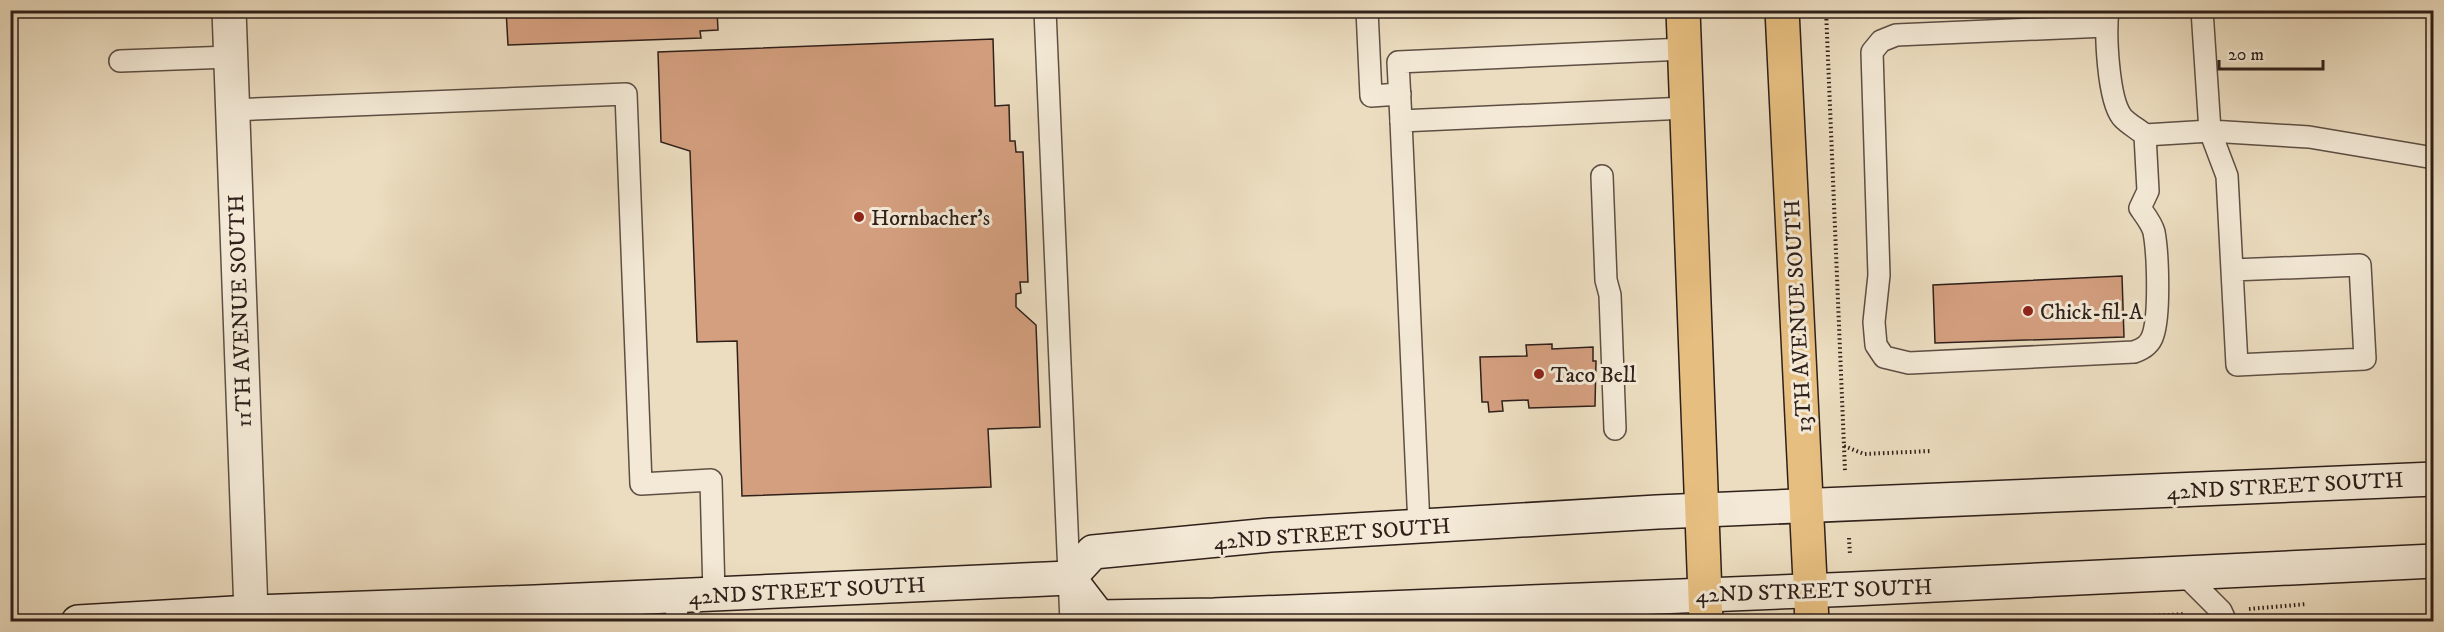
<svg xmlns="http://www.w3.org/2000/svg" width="2444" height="632" font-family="'IM FELL DW Pica',serif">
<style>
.building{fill:#d49f7f;stroke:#2f201a;stroke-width:1.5}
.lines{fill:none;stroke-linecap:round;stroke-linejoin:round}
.lane-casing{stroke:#5e4f44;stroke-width:24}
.street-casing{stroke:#5e4f44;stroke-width:36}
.secondary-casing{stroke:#2f201a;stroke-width:36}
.primary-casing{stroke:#2f201a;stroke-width:36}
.path{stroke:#2f201a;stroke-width:4;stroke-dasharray:1.5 3;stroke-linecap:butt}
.lane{stroke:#f3e9d6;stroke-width:21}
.street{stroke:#f3e9d6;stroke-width:33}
.secondary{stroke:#f3e9d6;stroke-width:33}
.primary{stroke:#e6be80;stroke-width:33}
.poi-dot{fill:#8f2418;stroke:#f3e9d6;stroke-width:2}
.labels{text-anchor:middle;stroke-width:6;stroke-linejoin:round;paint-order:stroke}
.poi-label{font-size:22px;fill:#2f201a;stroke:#f3e9d6;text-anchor:start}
.street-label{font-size:22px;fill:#2f201a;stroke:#f3e9d6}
</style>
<rect width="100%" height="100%" fill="#ecddc0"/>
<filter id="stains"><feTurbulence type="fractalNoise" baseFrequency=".00333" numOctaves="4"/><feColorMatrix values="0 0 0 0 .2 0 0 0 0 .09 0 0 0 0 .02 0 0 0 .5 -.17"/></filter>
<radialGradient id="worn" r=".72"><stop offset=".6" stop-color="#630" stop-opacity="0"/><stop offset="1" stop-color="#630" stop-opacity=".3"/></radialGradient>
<g class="building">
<polygon points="506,10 717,10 718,30 700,31 701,38 508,45"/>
<polygon points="993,39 995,106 1009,105 1010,141 1015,141 1016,152 1023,152 1028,282 1020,282 1021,293 1016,294 1016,307 1036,325 1040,427 988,429 991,487 742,496 737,341 697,342 690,151 661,142 658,52"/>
<polygon points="2122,276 2124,337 1935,343 1933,285"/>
<polygon points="1552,344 1552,349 1593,347 1593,361 1596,361 1595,406 1529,408 1528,400 1502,401 1503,411 1489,412 1488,402 1482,402 1480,357 1527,356 1526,345"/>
</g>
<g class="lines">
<g class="lane-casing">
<g id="lane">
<polyline points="1045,10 1071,622"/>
<polyline points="1367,10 1371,96 1400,94"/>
<path d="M2108,10C2105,34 2108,99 2122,117C2128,124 2138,129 2145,135L2210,131L2227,176L2237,365L2365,359L2360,265L2232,270"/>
<polyline points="2202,10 2210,131 2309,137 2434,158"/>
<path d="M2106,26L1896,35L1881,41L1872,52L1879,275L1874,322L1876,345L1884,357L1909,363L2134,352C2143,349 2150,345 2153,335C2160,314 2158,254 2154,232C2152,224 2145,215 2140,208L2148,191L2145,135"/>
<polyline points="120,61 230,57"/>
<polyline points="232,110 626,94 641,484 711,480 714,594"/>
<polyline points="1401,121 1398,62 1684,49"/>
<polyline points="1602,176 1606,280 1610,295 1615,429"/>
<polyline points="1419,526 1401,121 1686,108"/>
<polyline points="2182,572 2221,611 2226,622"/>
<polyline points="676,596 677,622"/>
<polyline points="631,598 632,622"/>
</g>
</g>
<g class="street-casing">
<polyline id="street" points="229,10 251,612"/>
</g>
<g class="secondary-casing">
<g id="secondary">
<polyline points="1069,578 1099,617 1214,615 1852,589 2434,561"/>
<polyline points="78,622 251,612 535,602 1069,578 1093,552 1270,535 1657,512 2434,479"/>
</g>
</g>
<g class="primary-casing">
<g id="primary">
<polyline points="1683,10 1706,622"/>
<polyline points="1782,10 1812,622"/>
</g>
</g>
<g class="path">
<polyline points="1826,10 1845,471"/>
<polyline points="1844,446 1864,454 1931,451"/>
<polyline points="1849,538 1850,555"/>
<polyline points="2249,609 2307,604"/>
<polyline points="2051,622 2185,614"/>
</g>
<use href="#lane" class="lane"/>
<use href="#street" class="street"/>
<use href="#secondary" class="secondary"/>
<use href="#primary" class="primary"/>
</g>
<g class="poi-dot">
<circle cx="859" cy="217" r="6"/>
<circle cx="2028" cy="311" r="6"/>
<circle cx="1539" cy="374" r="6"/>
</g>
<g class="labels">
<g class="poi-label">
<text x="871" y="225">Hornbacher's</text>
<text x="2040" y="319">Chick-fil-A</text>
<text x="1551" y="382">Taco Bell</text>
</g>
<g class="street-label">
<text transform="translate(239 311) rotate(-92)" y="8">11TH AVENUE SOUTH</text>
<text transform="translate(1797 316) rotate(-93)" y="8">13TH AVENUE SOUTH</text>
<text transform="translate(2285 485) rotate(-3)" y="8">42ND STREET SOUTH</text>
<text transform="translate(1332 533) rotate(-4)" y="8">42ND STREET SOUTH</text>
<text transform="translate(807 590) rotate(-3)" y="8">42ND STREET SOUTH</text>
<text transform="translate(1814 590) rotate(-2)" y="8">42ND STREET SOUTH</text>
</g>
</g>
<rect width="2444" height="632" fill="none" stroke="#ecddc0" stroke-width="36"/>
<rect x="12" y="12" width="2420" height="608" fill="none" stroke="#2f201a" stroke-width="3"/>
<rect x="18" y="18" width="2408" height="596" fill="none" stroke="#2f201a" stroke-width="1.5"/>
<path d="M2219 60v9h104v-9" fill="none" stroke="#2f201a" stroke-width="3"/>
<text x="2228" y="60" font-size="18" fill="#2f201a" stroke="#f3e9d6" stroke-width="4.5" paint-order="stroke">20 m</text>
<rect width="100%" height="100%" filter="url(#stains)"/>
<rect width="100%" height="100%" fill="url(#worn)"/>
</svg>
